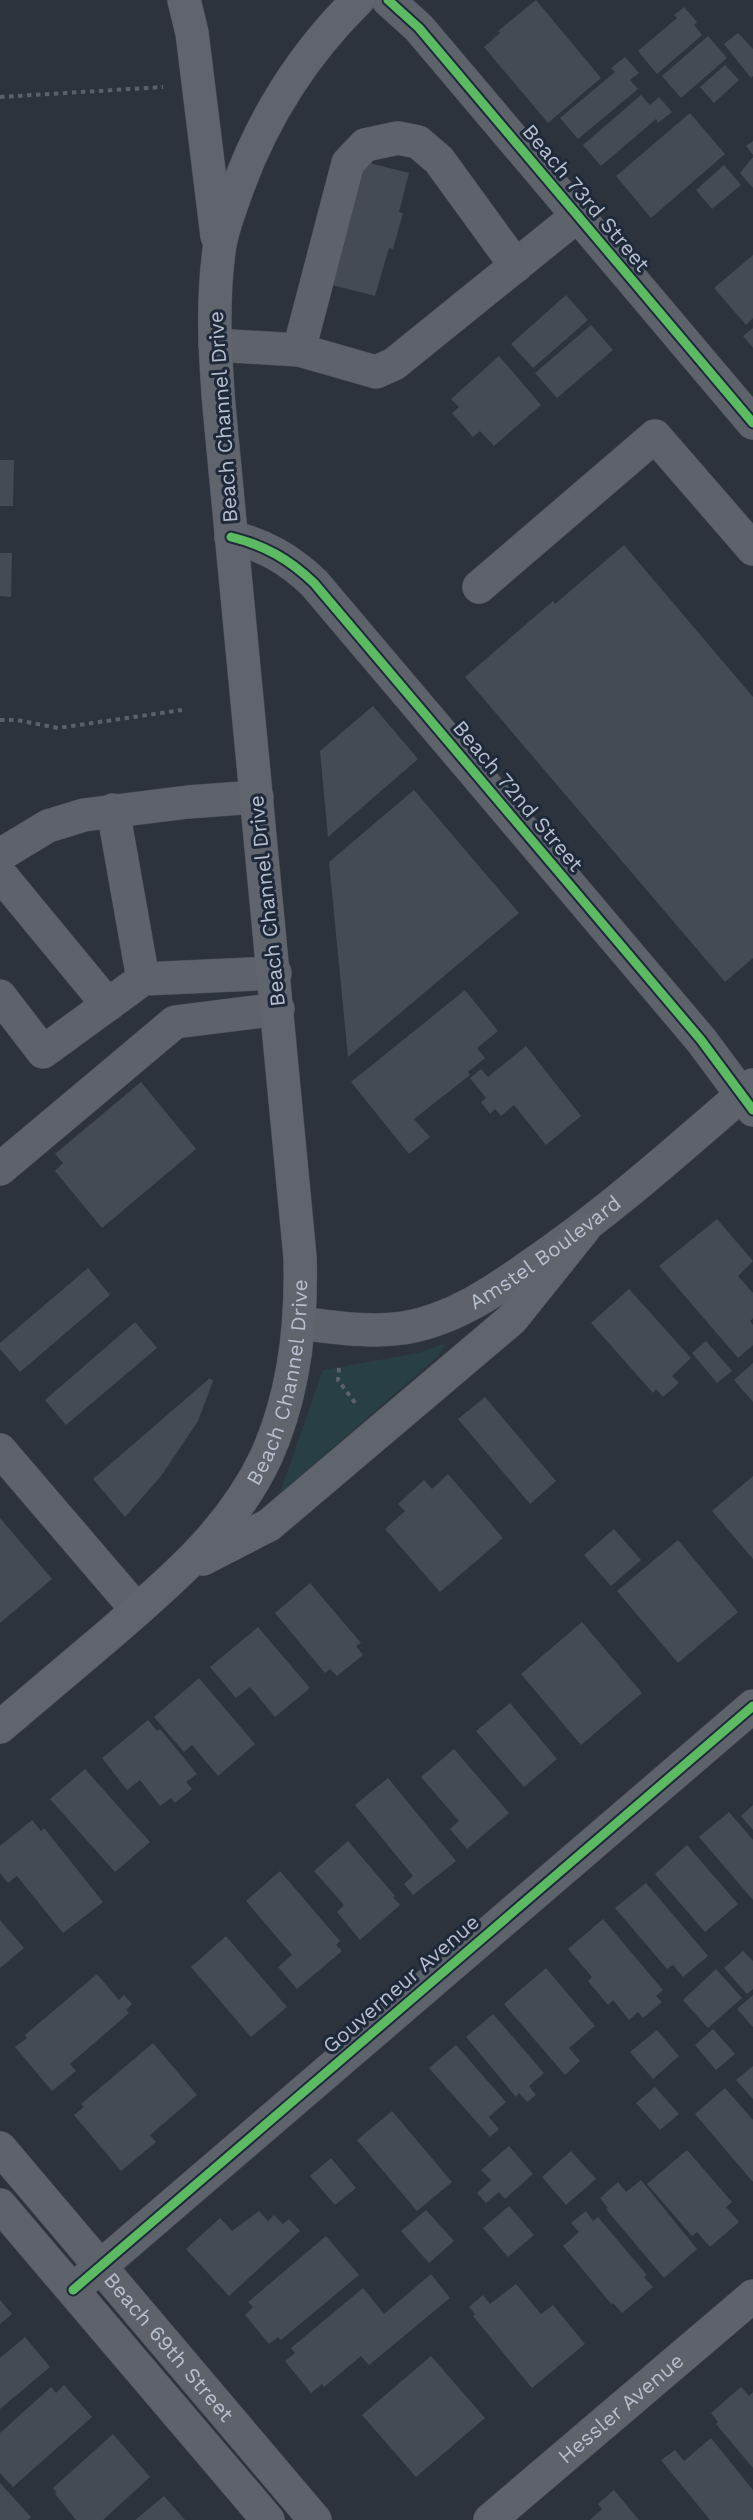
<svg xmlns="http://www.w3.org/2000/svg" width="753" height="2520" font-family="'Work Sans',sans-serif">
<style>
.green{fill:#284045}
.building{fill:#454b54}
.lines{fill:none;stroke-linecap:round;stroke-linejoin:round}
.minor-casing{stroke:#494e56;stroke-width:34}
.major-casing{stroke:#4a505a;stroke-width:34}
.path{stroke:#5a6168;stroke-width:4;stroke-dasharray:4.5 4.5;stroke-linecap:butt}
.minor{stroke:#5d626b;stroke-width:33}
.major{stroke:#5f646d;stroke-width:33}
.cycleway-casing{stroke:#1e293a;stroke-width:13}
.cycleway{stroke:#5cba63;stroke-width:9}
.labels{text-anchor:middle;stroke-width:6;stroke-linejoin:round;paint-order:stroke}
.street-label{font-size:21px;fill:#b7bfce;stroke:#1e293a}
</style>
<rect width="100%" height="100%" fill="#2c333d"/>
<polygon class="green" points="447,1343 437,1357 280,1493 323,1370 418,1353"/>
<g class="building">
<polygon points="536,0 601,78 548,123 484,47 500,33 498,31"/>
<polygon points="684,7 697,22 694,25 702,35 657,74 638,51 677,18 674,15"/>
<polygon points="738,33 753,49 753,76 751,78 724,44"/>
<polygon points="708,36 727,58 681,98 662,76"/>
<polygon points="625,57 639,73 630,80 638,89 578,139 560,118 615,72 611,68"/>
<polygon points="725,65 739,80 714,103 700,87"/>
<polygon points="641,95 650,105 659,97 672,112 658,123 656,119 601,166 583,145"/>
<polygon points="690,113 725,154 651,218 616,176"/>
<polygon points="753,141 753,155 746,146"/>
<polygon points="753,157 753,188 740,173"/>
<polygon points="366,162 409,173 399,212 403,213 393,249 389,248 375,296 332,285"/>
<polygon points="724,165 741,185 712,209 696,190"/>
<polygon points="753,255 753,318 746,325 714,288"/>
<polygon points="566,295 588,320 533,368 511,344"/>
<polygon points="591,325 613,350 557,398 535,373"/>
<polygon points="753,328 753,348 743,336"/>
<polygon points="499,356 541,405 494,446 480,431 473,437 452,413 459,407 451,399"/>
<polygon points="0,460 14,460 13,506 0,506"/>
<polygon points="624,545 753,697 753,958 725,982 465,677 553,601 555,604"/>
<polygon points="0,553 12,553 11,597 0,596"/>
<polygon points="373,706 418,759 328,837 320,751"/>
<polygon points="414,790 519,913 348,1057 329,862"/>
<polygon points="465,990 498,1031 477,1048 485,1058 468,1072 470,1075 414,1119 430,1137 409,1154 351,1082"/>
<polygon points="526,1046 581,1116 546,1145 514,1105 501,1116 495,1109 490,1114 481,1102 486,1098 470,1078 481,1069 488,1077"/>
<polygon points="141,1082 196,1149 102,1228 55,1171 63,1163 55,1154"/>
<polygon points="717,1219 753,1261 738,1276 753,1293 753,1318 750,1321 753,1325 753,1345 738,1358 659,1266"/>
<polygon points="88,1268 110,1295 20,1372 0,1349 0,1343"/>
<polygon points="629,1289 691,1358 672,1376 679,1383 663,1397 656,1389 653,1393 591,1323"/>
<polygon points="135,1322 157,1348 66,1425 45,1400"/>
<polygon points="706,1341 732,1371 717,1383 692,1353"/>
<polygon points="753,1363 753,1402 734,1380"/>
<polygon points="210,1378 213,1381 198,1421 161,1476 125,1517 93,1479"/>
<polygon points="485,1397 556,1481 530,1504 458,1419"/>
<polygon points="448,1474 503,1538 440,1592 385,1529 405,1511 398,1504 424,1480 432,1489"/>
<polygon points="753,1476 753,1559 712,1511"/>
<polygon points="0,1518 52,1579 0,1623"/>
<polygon points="614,1529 641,1560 611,1586 584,1555"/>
<polygon points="678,1540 738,1612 678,1663 617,1591"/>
<polygon points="310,1583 361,1643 356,1646 363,1655 337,1676 330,1669 325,1673 275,1613"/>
<polygon points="582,1622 642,1693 581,1745 521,1674"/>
<polygon points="258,1627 310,1688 275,1717 250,1687 236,1698 210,1667"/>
<polygon points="199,1678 255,1744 218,1776 192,1745 184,1752 154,1717"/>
<polygon points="510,1703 557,1759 524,1787 476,1731"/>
<polygon points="148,1720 157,1731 160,1729 197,1774 186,1782 192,1789 175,1803 171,1798 160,1806 140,1780 127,1790 102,1758"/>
<polygon points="454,1749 509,1813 467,1849 450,1829 459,1821 421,1777"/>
<polygon points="85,1769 150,1842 115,1872 50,1799"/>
<polygon points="388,1778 456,1861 413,1895 404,1884 413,1876 355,1805"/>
<polygon points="753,1805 753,1830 741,1816"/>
<polygon points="729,1812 753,1840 753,1900 699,1837"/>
<polygon points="32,1820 41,1831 44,1828 103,1902 63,1933 17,1876 8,1883 0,1873 0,1846"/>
<polygon points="348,1841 395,1896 393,1897 400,1905 360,1940 337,1912 344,1905 314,1871"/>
<polygon points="687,1845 738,1904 705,1932 655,1874"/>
<polygon points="280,1871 340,1941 336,1945 342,1951 297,1989 278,1967 292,1955 246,1901"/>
<polygon points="646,1883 708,1956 683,1977 673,1965 667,1969 615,1908"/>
<polygon points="603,1919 663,1990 656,1996 662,2002 643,2018 638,2012 629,2020 613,2000 608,2005 588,1981 592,1977 568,1949"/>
<polygon points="0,1920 24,1948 0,1968"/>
<polygon points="226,1936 287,2007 251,2037 191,1967"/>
<polygon points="743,1951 753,1961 753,1989 747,1994 724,1968"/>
<polygon points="546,1968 595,2026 569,2048 580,2061 565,2075 504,2004"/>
<polygon points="716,1969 742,1998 708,2028 683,2000"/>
<polygon points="97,1974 119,2000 124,1995 132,2004 126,2010 129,2013 70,2064 76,2071 52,2091 15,2047 27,2038 25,2035"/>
<polygon points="753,1995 753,2027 737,2009"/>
<polygon points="493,2014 544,2073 529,2086 536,2095 527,2102 519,2093 516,2097 466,2037"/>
<polygon points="713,2029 735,2054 716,2070 695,2045"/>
<polygon points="657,2030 679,2056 653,2079 630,2052"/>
<polygon points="153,2043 197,2095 150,2135 156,2142 121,2171 74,2115 84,2107 81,2104"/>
<polygon points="456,2045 506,2102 489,2117 499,2129 490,2137 429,2068"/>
<polygon points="753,2066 753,2099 736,2080"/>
<polygon points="655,2087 679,2114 660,2130 636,2103"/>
<polygon points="725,2088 753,2120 753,2182 695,2114"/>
<polygon points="392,2111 452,2182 417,2211 357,2140"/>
<polygon points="509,2146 533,2174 505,2199 499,2192 486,2203 477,2193 491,2180 481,2170"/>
<polygon points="687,2150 732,2202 726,2207 739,2222 710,2247 697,2232 692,2236 647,2184"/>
<polygon points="571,2151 596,2179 566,2205 542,2177"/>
<polygon points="331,2158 356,2188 335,2205 310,2176"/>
<polygon points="641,2180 697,2249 664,2278 606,2209 608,2208 600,2198 618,2182 626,2192"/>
<polygon points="509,2206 534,2235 508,2257 483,2228"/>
<polygon points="426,2210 454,2241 429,2263 401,2231"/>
<polygon points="259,2211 268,2221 274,2215 283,2224 289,2219 300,2231 229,2296 186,2249 220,2218 232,2231"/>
<polygon points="586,2211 593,2221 598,2217 647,2275 644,2277 653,2287 622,2313 613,2303 612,2305 563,2246 579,2232 571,2223"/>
<polygon points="326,2236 359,2275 281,2340 278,2337 269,2344 245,2315 253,2307 248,2302"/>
<polygon points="431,2274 450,2298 369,2365 361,2356 324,2387 322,2384 311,2393 285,2361 295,2353 291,2348 363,2288 384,2314"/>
<polygon points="516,2284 541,2314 553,2305 585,2344 532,2388 473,2316 475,2314 469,2307 483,2295 490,2304"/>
<polygon points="0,2300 12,2314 0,2324"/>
<polygon points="25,2337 50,2367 0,2409 0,2358"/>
<polygon points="431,2356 485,2418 416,2477 362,2415"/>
<polygon points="64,2385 92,2417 13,2487 0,2473 0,2433 51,2387 56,2393"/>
<polygon points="741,2387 749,2396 753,2392 753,2468 716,2424 718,2422 711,2413"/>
<polygon points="113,2434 150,2477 103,2520 76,2520 55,2494 57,2493 53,2488"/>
<polygon points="711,2438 753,2490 753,2520 710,2520 661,2460 675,2450 684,2461"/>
<polygon points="0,2483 31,2517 28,2520 0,2520"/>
<polygon points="614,2490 639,2520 590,2520 602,2509 598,2504"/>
<polygon points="164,2496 185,2520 135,2520"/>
</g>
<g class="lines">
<g class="minor-casing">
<g id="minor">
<polyline points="388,0 419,28 753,423"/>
<polyline points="215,345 299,350 376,372 394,364 577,216"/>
<polyline points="299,350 348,163 365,145 398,138 418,142 439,160 516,266"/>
<path d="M231,537C264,545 289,559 314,583L701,1040L753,1110"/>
<polyline points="479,587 655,436 753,549"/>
<polyline points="113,810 143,979"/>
<polyline points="0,855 48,826 84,815 188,802 257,797"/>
<polyline points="0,874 108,1005"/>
<polyline points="0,996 43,1052 143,979 275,973"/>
<polyline points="0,1169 175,1022 278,1009"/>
<path id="s1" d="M299,1323C333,1327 369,1333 403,1328C450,1321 492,1293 530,1266C609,1212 680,1148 753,1085"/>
<polyline points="0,1450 137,1610"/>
<path id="s2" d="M0,2148L315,2520"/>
<polyline points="0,2205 268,2520"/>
<polyline points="73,2290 753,1706"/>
<path id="s3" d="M490,2520L753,2296"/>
</g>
</g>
<g class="major-casing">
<g id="major">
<polyline points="184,0 192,33 217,236"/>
<polyline points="203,1559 269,1525 512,1319 584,1229"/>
<path id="s4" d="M0,1727C37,1696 74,1664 111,1633C171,1581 232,1530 266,1457C294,1395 302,1324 300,1257L219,406C215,355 212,303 219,251C221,232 229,213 235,195C261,121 302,55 358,0"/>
</g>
</g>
<g class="path">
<polyline points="0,97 163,87"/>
<polyline points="0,720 17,720 58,728 182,710"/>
<polyline points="339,1368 338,1380 356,1404"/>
</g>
<use href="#minor" class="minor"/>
<use href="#major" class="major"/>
<g class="cycleway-casing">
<g id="cycleway">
<polyline points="388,0 419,28 753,423"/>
<path d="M231,537C264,545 289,559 314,583L701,1040L753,1110"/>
<polyline points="73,2290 753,1706"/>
</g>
</g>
<use href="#cycleway" class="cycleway"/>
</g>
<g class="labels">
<g class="street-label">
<text transform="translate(586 198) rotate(50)" y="7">Beach 73rd Street</text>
<text transform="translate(223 417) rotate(-94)" y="7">Beach Channel Drive</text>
<text transform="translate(518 796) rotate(50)" y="7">Beach 72nd Street</text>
<text transform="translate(267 901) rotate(-96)" y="7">Beach Channel Drive</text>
<text dy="7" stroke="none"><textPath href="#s1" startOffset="267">Amstel Boulevard</textPath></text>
<text dy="7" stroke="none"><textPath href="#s4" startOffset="458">Beach Channel Drive</textPath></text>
<text transform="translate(401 1984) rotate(-41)" y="7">Gouverneur Avenue</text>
<text dy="7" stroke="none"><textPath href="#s2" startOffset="261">Beach 69th Street</textPath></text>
<text dy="7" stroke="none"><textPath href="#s3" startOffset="172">Hessler Avenue</textPath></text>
</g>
</g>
</svg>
